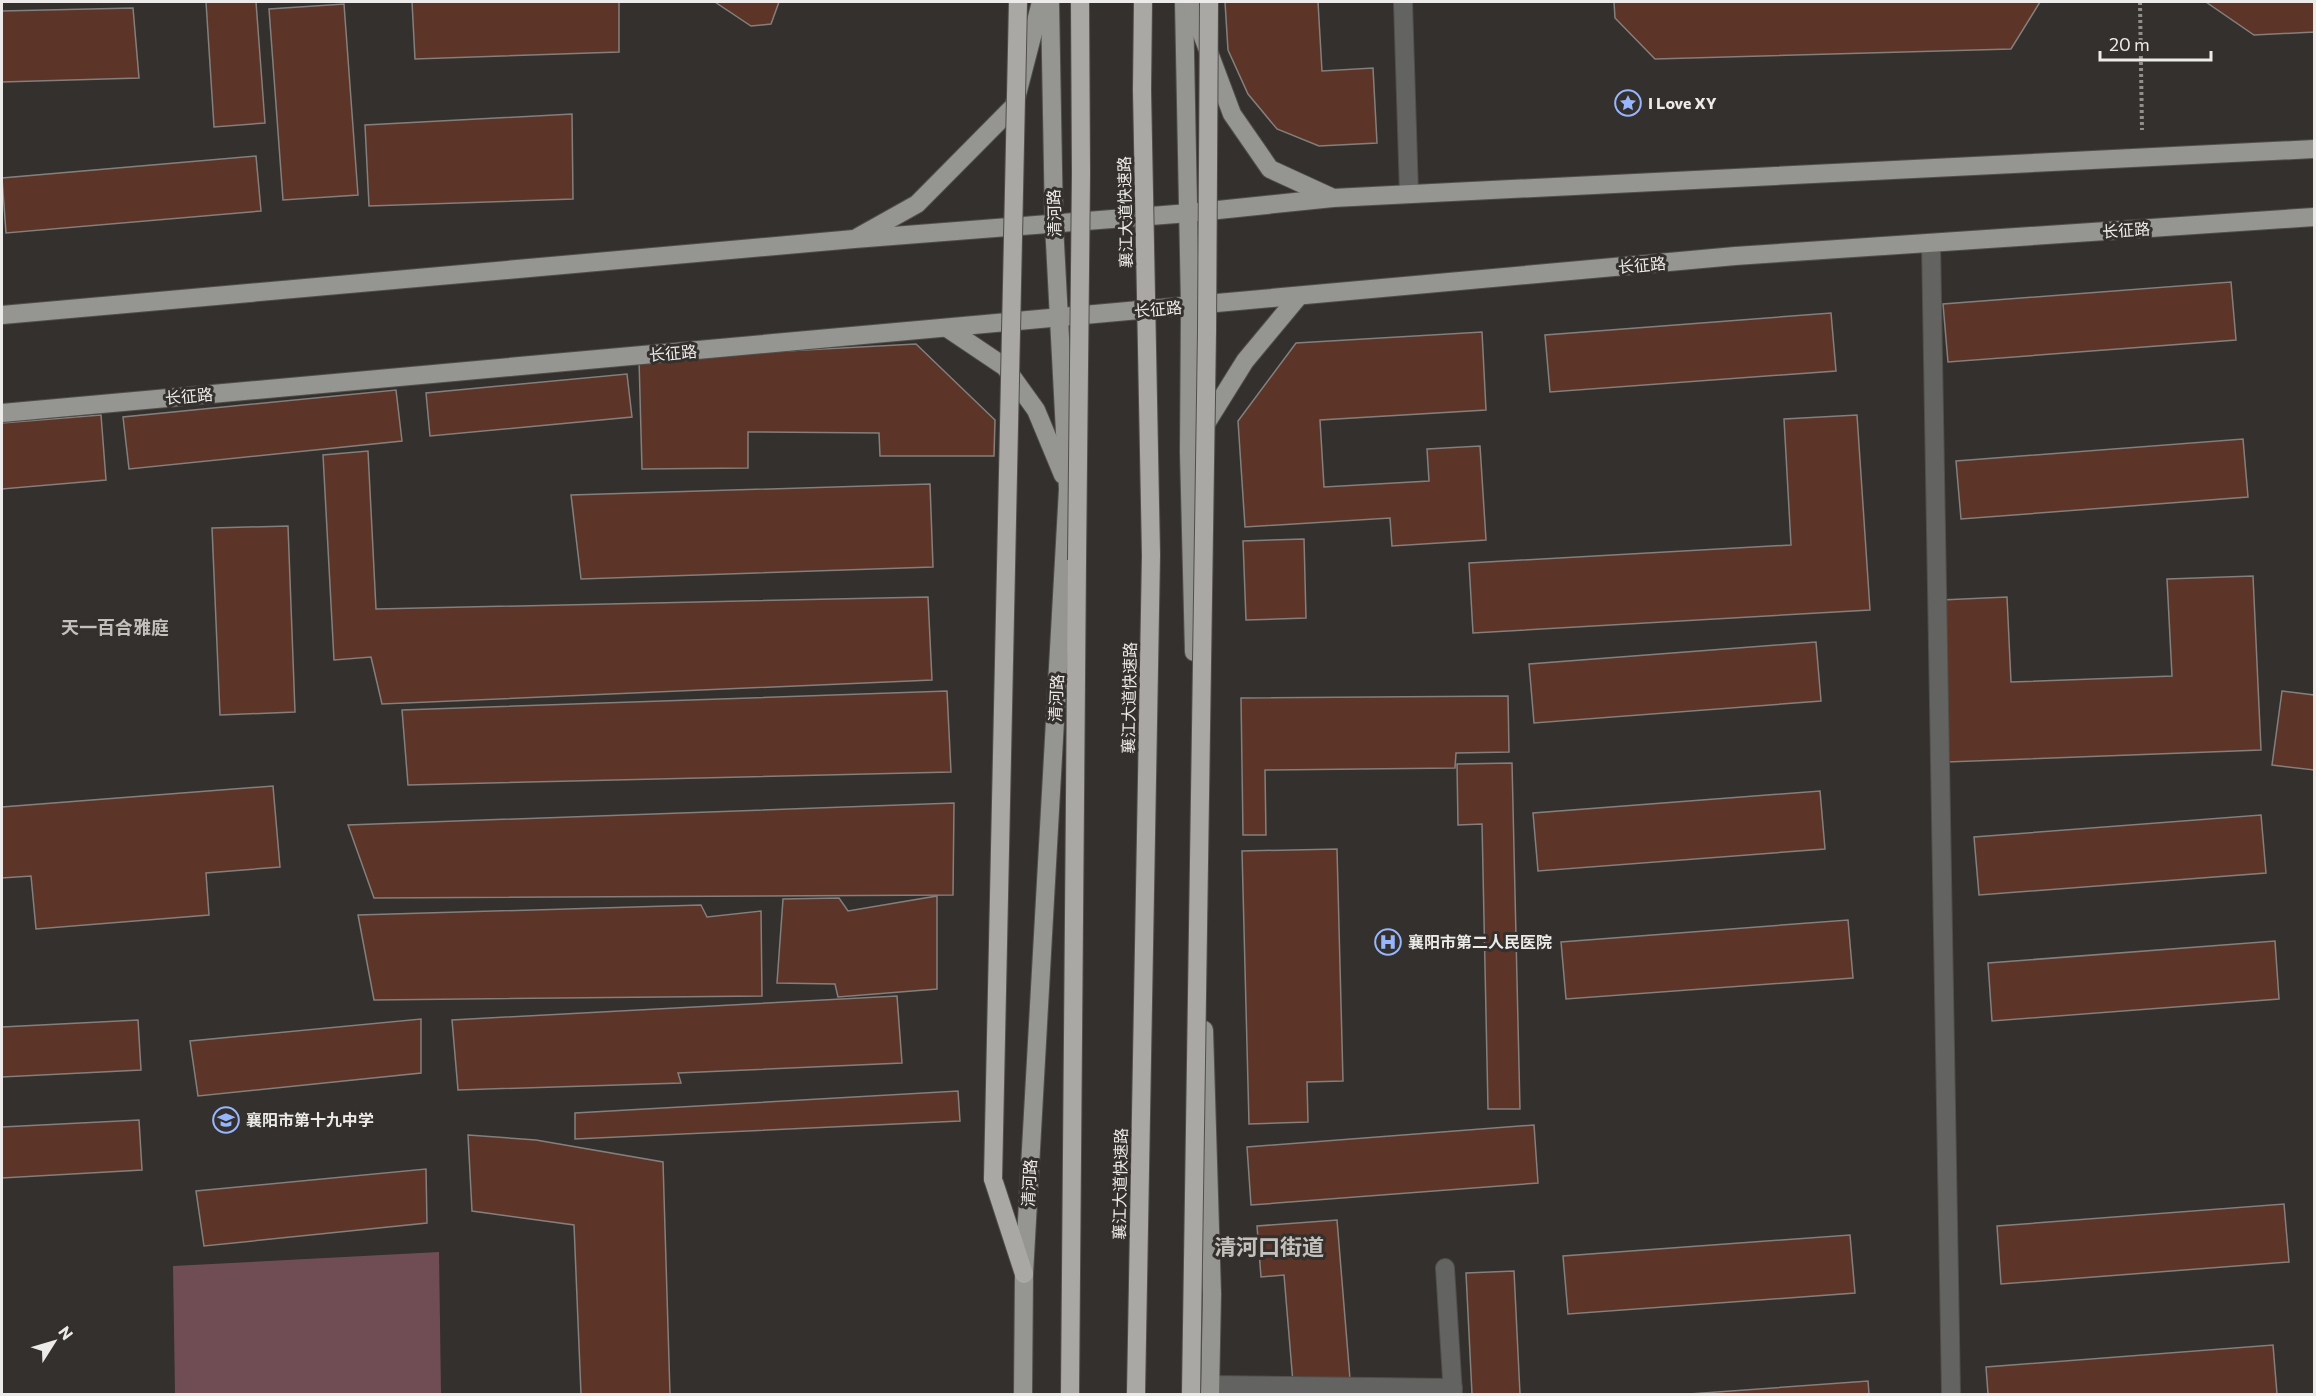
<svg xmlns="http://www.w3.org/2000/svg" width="2316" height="1396" font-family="Commissioner,'Noto Sans SC',sans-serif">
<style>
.green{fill:#704d54}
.building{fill:#5d3528;stroke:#847f7d;stroke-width:1.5}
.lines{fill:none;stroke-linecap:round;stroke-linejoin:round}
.lane-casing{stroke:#514e4b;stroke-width:20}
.street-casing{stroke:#514e4b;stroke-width:20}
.primary-casing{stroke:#514e4b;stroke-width:20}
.highway-casing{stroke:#514e4b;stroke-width:20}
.path{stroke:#918f8c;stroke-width:4;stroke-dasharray:3 3;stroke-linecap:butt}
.lane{stroke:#636361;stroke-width:18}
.street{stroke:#636361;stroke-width:18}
.primary{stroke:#959591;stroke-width:18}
.highway{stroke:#a9a8a4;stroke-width:18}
.highway-bridge-casing{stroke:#514e4b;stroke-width:20;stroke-linecap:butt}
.highway-bridge{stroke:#a9a8a4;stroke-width:18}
.labels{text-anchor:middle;stroke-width:6;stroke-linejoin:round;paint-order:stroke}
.poi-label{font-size:16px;font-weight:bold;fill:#edebe9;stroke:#33302d;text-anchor:start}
.street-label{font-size:16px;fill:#edebe9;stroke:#33302d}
.neighbourhood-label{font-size:18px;font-weight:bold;fill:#c4c0bc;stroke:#33302d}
.district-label{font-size:22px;font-weight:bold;fill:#c4c0bc;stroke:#33302d}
</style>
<rect width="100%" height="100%" fill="#33302d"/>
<polygon class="green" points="439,1252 441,1394 175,1394 173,1266"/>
<g class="building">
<polygon points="206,2 256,2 265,123 214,127"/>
<polygon points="412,2 619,2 619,52 415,59"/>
<polygon points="715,2 779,2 771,24 751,26"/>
<polygon points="1225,2 1318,2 1322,71 1373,68 1377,143 1319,146 1277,129 1248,94 1228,50"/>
<polygon points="1614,2 2040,2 2011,49 1655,59 1615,18"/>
<polygon points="2206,2 2314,2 2314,32 2254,35"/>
<polygon points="344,4 358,195 283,200 269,9"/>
<polygon points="133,8 139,78 2,82 2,11"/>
<polygon points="572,114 573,199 369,206 365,125"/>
<polygon points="256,156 261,211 6,233 2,178"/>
<polygon points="2231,282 2236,340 1948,362 1943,304"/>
<polygon points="1831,313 1836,371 1550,392 1545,335"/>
<polygon points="1482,332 1486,410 1320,420 1324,487 1429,481 1427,449 1480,446 1486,540 1392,546 1390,518 1245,527 1238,421 1296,343"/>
<polygon points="916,344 995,420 994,456 880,456 879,433 748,432 748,468 642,469 639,359"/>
<polygon points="627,374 632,417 430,436 426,393"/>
<polygon points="396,390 402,441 129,469 123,417"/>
<polygon points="101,415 106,480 2,489 2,423"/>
<polygon points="1857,415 1870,610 1473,633 1469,563 1791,545 1784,419"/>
<polygon points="2243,439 2248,497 1961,519 1956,461"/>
<polygon points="368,451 376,609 928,597 932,680 382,704 371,657 334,660 323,455"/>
<polygon points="930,484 933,567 581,579 571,495"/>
<polygon points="288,526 295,712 220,715 212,528"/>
<polygon points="1304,539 1306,618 1246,620 1243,541"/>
<polygon points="2253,576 2261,750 1947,762 1941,600 2007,597 2011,682 2172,676 2167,579"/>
<polygon points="1816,642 1821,701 1534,723 1529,664"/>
<polygon points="947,691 951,772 408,785 402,710"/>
<polygon points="2282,691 2314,695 2314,770 2272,765"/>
<polygon points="1508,696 1509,752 1456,753 1455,768 1265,770 1266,835 1243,835 1241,698"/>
<polygon points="1512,763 1520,1109 1488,1109 1482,824 1458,825 1457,764"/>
<polygon points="273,786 280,867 206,873 209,915 36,929 31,876 2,878 2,807"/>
<polygon points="1820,791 1825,849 1538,871 1533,813"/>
<polygon points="954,803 953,895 374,898 348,825"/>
<polygon points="2261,815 2266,873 1979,895 1974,837"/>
<polygon points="1337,849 1343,1081 1307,1082 1308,1122 1249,1124 1242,851"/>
<polygon points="937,896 937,989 838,997 835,984 777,983 783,899 839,898 848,911"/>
<polygon points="701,905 707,917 761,911 762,996 374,1000 358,915"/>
<polygon points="1848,920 1853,978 1566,999 1561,942"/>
<polygon points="2275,941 2279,999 1992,1021 1988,963"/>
<polygon points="897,996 902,1063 678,1073 681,1083 458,1090 452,1020"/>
<polygon points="421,1019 421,1073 198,1096 190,1041"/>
<polygon points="138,1020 141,1070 2,1077 2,1027"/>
<polygon points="958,1091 960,1121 575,1139 575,1113"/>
<polygon points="139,1120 142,1170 2,1178 2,1127"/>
<polygon points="1534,1125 1538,1183 1251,1205 1247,1147"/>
<polygon points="468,1135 536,1140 663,1162 670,1394 581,1394 574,1225 472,1211"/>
<polygon points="426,1169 427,1223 204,1246 196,1191"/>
<polygon points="2284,1204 2289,1262 2001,1284 1997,1226"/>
<polygon points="1337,1220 1350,1379 1293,1383 1284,1275 1261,1277 1257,1226"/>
<polygon points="1850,1235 1855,1293 1568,1314 1563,1256"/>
<polygon points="1514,1271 1520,1394 1472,1394 1466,1273"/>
<polygon points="2273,1345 2277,1394 1988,1394 1986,1367"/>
<polygon points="1868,1381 1869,1394 1689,1394"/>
</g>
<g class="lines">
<g class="lane-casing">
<g id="lane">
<polyline points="1403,2 1409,194"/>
<polyline points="1445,1268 1453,1394"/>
<polyline points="1211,1385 1453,1388"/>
</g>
</g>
<g class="street-casing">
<polyline id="street" points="1931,243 1951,1394"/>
</g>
<g class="primary-casing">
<g id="primary">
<polyline points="1184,2 1190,306 1189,452 1194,652"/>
<polyline points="1190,2 1232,114 1270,169 1331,197"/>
<polyline points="858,237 917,204 1014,106 1041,2"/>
<polyline points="2,315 854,239 1189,213 1333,198 2314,149"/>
<polyline points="947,328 1005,367 1036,410 1063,475"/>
<polyline points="2,413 1735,256 2314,217"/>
<polyline points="1202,430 1245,361 1299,296"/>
<polyline points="1204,1030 1212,1294 1210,1394"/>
<polyline points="1023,1394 1024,1274 1068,489 1054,224 1050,2"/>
</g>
</g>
<g class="highway-casing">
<g id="highway">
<polyline points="993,1179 1024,1274"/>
<polyline points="1070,1394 1077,560"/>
<polyline points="1136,1394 1151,555"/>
</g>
</g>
<polyline class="path" points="2140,2 2142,130"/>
<use href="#lane" class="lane"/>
<use href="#street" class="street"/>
<use href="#primary" class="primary"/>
<use href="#highway" class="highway"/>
<g class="highway-bridge-casing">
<g id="highway-bridge">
<polyline points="1143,2 1142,90 1151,555"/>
<polyline points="1077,560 1081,174 1080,2"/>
<polyline points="993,1179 1018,2"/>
<polyline points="1191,1394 1207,331 1209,2"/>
</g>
</g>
<use href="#highway-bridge" class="highway-bridge"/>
</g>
<defs>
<g id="sight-ring" transform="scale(1.35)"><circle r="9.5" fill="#33302d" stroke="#98b6fd" stroke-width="1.5"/><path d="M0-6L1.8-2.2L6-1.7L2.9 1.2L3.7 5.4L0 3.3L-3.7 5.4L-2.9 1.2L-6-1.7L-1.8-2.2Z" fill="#98b6fd"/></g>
<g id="hospital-ring" transform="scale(1.35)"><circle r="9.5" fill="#33302d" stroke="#98b6fd" stroke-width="1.5"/><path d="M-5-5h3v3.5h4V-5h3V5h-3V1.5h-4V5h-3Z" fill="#98b6fd"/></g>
<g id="school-ring" transform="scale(1.35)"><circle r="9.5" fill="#33302d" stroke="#98b6fd" stroke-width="1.5"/><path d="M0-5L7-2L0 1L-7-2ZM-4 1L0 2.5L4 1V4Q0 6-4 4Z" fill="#98b6fd"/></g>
</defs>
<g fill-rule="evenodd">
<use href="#sight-ring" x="1628" y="103"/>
<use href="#hospital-ring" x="1388" y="942"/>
<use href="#school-ring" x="226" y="1120"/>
</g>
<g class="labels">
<g class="poi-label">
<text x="1648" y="109">I Love XY</text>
<text x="1408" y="948">襄阳市第二人民医院</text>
<text x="246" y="1126">襄阳市第十九中学</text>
</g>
<g class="street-label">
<text transform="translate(1125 212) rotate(-91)" y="6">襄江大道快速路</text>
<text transform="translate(1054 213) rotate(-91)" y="6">清河路</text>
<text transform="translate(2126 230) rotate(-4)" y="6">长征路</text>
<text transform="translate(1642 265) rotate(-5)" y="6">长征路</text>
<text transform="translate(1158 309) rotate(-5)" y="6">长征路</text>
<text transform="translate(673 353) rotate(-5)" y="6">长征路</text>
<text transform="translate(189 396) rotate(-5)" y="6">长征路</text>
<text transform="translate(1056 698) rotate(-87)" y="6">清河路</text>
<text transform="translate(1129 698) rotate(-89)" y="6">襄江大道快速路</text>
<text transform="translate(1029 1183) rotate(-87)" y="6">清河路</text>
<text transform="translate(1120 1184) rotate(-89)" y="6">襄江大道快速路</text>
</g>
<g class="neighbourhood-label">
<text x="115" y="634">天一百合雅庭</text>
</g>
<g class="district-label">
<text x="1269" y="1255">清河口街道</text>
</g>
</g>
<rect width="2316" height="1396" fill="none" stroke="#edebe9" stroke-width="6"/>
<g transform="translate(54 1342) rotate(53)" stroke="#33302d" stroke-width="4.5" paint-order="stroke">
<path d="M0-4.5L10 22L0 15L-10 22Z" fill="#edebe9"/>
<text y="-9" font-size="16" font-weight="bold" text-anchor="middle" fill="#edebe9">N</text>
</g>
<path d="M2100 51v9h111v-9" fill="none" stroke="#edebe9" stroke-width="3"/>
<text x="2109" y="51" font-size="18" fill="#edebe9" stroke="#33302d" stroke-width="4.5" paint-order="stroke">20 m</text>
</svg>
